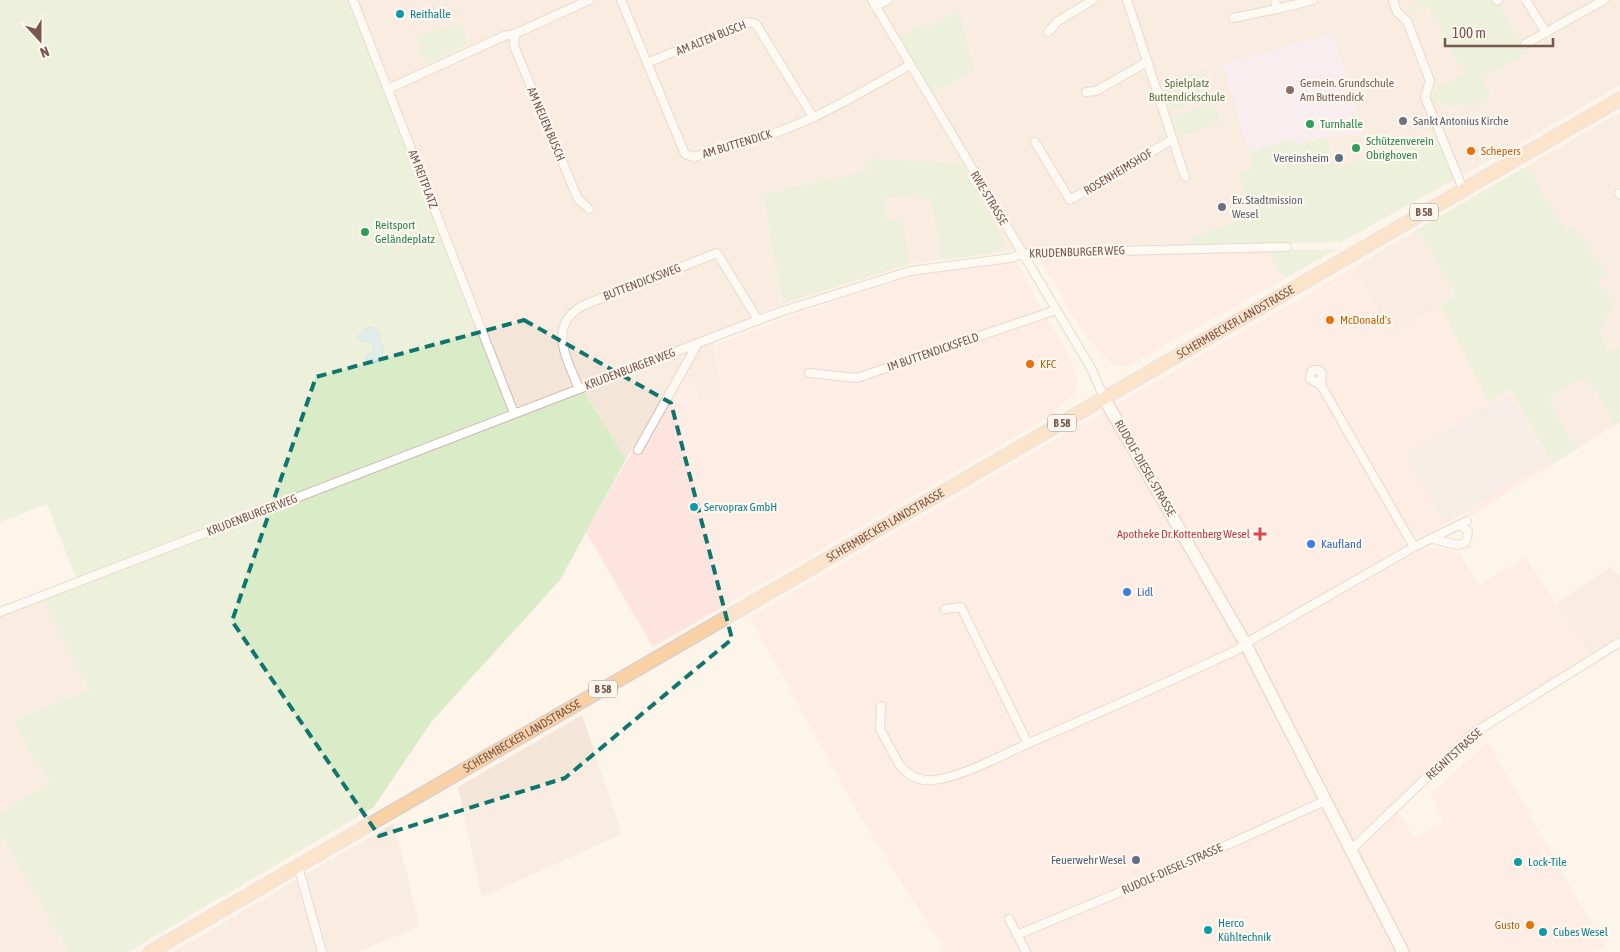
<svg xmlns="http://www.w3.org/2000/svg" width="1620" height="952" font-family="'Asap Condensed',sans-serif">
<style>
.residential{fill:#f4e5d9}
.commercial{fill:#fde4de}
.industrial{fill:#eee7e3}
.education{fill:#f1e7f9}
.green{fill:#daebc8;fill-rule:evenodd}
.water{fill:#bee5e7;stroke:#a4d6d9}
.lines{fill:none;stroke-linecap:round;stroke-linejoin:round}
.street-casing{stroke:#cfbaaf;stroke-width:10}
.secondary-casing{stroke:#d5bcaf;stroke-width:14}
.primary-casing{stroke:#d9d0cd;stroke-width:15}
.street{stroke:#fff;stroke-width:8}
.secondary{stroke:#fff;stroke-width:11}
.primary{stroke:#fad1a4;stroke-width:12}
.marked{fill:none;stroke:#0f766e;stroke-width:4;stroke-dasharray:10 6;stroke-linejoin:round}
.culture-dot{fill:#0f9aa8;stroke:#fff8f1;stroke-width:2}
.education-dot{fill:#8d6e63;stroke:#fff8f1;stroke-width:2}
.worship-dot{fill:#6b7280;stroke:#fff8f1;stroke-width:2}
.leisure-dot{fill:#2e9e5b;stroke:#fff8f1;stroke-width:2}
.food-dot{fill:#e8710a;stroke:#fff8f1;stroke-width:2}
.service-dot{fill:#5c6f8a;stroke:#fff8f1;stroke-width:2}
.health-dot{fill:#e0444e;stroke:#fff8f1;stroke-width:2}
.shop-dot{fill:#3f7fe0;stroke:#fff8f1;stroke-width:2}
.labels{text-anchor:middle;stroke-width:4.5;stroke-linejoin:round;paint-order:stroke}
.shield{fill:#fff8f1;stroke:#a0887e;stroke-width:1}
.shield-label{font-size:11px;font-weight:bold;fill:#78584d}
.culture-label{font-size:12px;fill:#0d838f;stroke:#fff8f1;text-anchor:start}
.street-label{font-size:12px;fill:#78584d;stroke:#fff8f1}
.park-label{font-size:12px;fill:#587841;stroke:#fff8f1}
.education-label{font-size:12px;fill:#785e54;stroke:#fff8f1;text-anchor:start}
.worship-label{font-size:12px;fill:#5b616d;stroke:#fff8f1;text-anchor:start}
.leisure-label{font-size:12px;fill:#27864d;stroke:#fff8f1;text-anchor:start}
.food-label{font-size:12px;fill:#c56008;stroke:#fff8f1;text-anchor:start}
.service-label{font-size:12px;fill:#4e5e75;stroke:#fff8f1;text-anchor:end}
.health-label{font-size:12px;fill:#be3a42;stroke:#fff8f1;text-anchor:end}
.shop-label{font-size:12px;fill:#366cbe;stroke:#fff8f1;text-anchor:start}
</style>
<rect width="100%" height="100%" fill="#fdf4ea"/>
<g class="residential">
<polygon points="355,0 1620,0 1620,85 1505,152 1341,242 1034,248 1010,251 910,264 784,304 712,332 722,398 699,401 693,380 677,373 626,459 580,385 519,407 516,405"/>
<polygon points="1620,112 1620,348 1607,352 1600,331 1615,305 1597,280 1607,273 1575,227 1566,233 1527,166"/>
<polygon points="1418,229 1456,296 1391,334 1354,267"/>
<polygon points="1587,376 1615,425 1577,449 1548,399"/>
<polygon points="1612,566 1620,579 1620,638 1592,656 1556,603"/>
<polygon points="44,599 89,690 14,721 49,783 0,813 0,617"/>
<polygon points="582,715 622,834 482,897 458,787"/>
<polygon points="393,824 408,878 419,926 358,952 324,952 304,875"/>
<polygon points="0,834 69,952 0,952"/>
<polygon points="299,878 319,952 172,952 211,930"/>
</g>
<g class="commercial">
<polygon points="1267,251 1284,279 1125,367 1113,365 1085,336 1038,256"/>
<polygon points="1013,260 1016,262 1072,363 1077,380 1077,389 1074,393 1052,414 1037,424 653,647 586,532 677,373 693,380 699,401 722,398 715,345 795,315 912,276"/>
<polygon points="1354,267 1391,334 1440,306 1488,402 1510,389 1553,464 1466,519 1463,514 1423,537 1413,535 1422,551 1437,547 1460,554 1479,586 1525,557 1595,661 1474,735 1398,811 1414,838 1444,822 1431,794 1488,742 1606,949 1587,952 946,952 863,821 750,617"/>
</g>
<polygon class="industrial" points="1509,394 1549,462 1445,523 1405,455"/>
<polygon class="education" points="1333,33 1363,135 1339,133 1295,146 1293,139 1249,152 1223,64"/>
<g class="green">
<path d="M0,0H351L513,412L583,390L626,459L560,580L432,721L373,808L128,952H69L0,834V813L49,783L13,721L89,690L40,592L76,578L47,504L0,522ZM378,336L379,341L384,348L382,356L378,359L374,348L366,340Z"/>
<polygon points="1421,0 1496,0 1528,53 1482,79 1492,97 1475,107 1432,103 1430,94 1439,90 1437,85 1442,86 1464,73 1426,4 1414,9 1411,14 1408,11 1410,6"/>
<polygon points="959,13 974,70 933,93 900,37 924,23 927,28 951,15"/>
<polygon points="462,24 468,44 424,64 415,35"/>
<polygon points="1204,70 1212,97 1170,110 1162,82"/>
<polygon points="1214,103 1220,124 1179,136 1173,116"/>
<polygon points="1437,136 1454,179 1341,242 1192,245 1192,237 1258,214 1243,189 1238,174 1254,168 1249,152 1293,139 1295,145 1326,137 1336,169"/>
<polygon points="872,158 963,164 1005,243 1005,247 990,254 942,260 931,199 918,200 916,194 885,198 888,221 900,220 904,226 909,264 783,303 763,194 866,172"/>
<polygon points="1527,166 1566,232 1575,227 1607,273 1598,280 1615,305 1600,331 1607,352 1620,348 1620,422 1615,425 1587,376 1548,399 1577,449 1553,464 1510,389 1488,402 1440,306 1456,296 1418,229"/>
<polygon points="1337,249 1284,279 1267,251"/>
</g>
<path class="water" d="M370,327L376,329L379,333V341L384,348L381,358L375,363L366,360L367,355L374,351C375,343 367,340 360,341L357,337L365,329Z"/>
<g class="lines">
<g class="street-casing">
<g id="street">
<polyline points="353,0 514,413"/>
<path d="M621,0L685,154L693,157C734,147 774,135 812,118C846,102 878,83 910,65"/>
<polyline points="872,0 1091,368 1104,398"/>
<polyline points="1127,0 1185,177"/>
<polyline points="1393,0 1397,12 1407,21 1430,81 1425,97 1463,189"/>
<polyline points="1526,0 1546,33"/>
<polyline points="1497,1 1498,0"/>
<polyline points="875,6 888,0"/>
<polyline points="1277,9 1313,0"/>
<polyline points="1233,18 1277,9 1275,0"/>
<polyline points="1048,32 1058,21 1093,0"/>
<polyline points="515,34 514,46 578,199 589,209"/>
<polyline points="1525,44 1604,0"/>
<polyline points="647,63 747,22 756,24 813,117"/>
<polyline points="388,89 504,36 515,34 589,0"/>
<polyline points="1086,92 1096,91 1147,62"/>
<polyline points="1035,142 1070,200 1173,139"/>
<polyline points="1619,193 1620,195"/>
<polyline points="809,373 857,378 1056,310"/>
<polyline points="1321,385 1322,373 1319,370 1313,370 1311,372 1310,379 1321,385 1414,547"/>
<path d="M579,389C567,358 546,325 584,305L717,253L758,320"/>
<polyline points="638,450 698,343"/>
<polyline points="1433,539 1457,545 1465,543 1467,538 1468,531 1460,525"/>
<polyline points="945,609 961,607 1028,744"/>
<polyline points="0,612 758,320 786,310 910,271 1011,258 1022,254 1036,253 1287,247"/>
<path d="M881,706L880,729L900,766C909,776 920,782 934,780C964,776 1000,756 1029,743C1099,713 1168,682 1237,650L1253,639L1414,547L1467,521"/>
<polyline points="1351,850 1472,734 1620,642"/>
<polyline points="298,866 322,952"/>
<polyline points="1009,919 1026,952"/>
<polyline points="1017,935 1149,880 1325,801"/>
</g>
</g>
<g class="secondary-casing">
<polyline id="secondary" points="1104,398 1245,643 1403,952"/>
</g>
<g class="primary-casing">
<g id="primary">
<path id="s1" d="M150,952L1620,99"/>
</g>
</g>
<use href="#street" class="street"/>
<use href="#secondary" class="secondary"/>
<use href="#primary" class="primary"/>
</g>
<path d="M0 0H1620V952H0ZM524,320L671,403L732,639L565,778L379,836L232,621L316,377Z" fill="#fdf4ea" fill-opacity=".55" fill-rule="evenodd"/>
<path class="marked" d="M524,320L671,403L732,639L565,778L379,836L232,621L316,377Z"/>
<g class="culture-dot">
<circle cx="400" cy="14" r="5"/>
<circle cx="694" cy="507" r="5"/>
<circle cx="1518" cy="862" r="5"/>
<circle cx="1208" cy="930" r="5"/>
<circle cx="1543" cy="932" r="5"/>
</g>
<circle class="education-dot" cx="1290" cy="90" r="5"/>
<g class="worship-dot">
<circle cx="1403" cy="121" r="5"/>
<circle cx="1222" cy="207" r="5"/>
</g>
<g class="leisure-dot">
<circle cx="1310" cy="124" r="5"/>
<circle cx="1356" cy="148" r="5"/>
<circle cx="365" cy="232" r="5"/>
</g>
<g class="food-dot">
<circle cx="1471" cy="151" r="5"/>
<circle cx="1330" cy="320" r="5"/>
<circle cx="1030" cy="364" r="5"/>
<circle cx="1530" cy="925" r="5"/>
</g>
<g class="service-dot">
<circle cx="1339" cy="158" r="5"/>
<circle cx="1136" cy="860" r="5"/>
</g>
<path class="health-dot" d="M1257.5 526.5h5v5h5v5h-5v5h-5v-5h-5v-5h5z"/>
<g class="shop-dot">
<circle cx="1311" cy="544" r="5"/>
<circle cx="1127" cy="592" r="5"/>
</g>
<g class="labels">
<g class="shield">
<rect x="1410" y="203.5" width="28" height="17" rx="4"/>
<rect x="1048" y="414.5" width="28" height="17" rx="4"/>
<rect x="589" y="680.5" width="28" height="17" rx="4"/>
</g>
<g class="shield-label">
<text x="1424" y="216">B 58</text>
<text x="1062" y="427">B 58</text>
<text x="603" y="693">B 58</text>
</g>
<g class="culture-label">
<text x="410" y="18">Reithalle</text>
<text x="704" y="511">Servoprax GmbH</text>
<text x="1528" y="866">Lock-Tile</text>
<text x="1218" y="927">Herco<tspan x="1218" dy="14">Kühltechnik</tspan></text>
<text x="1553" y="936">Cubes Wesel</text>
</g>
<g class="street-label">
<text transform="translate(711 38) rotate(-22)" y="4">AM ALTEN BUSCH</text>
<text transform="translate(546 124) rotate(67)" y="4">AM NEUEN BUSCH</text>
<text transform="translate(737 144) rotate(-17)" y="4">AM BUTTENDICK</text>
<text transform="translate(1118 172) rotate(-31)" y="4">ROSENHEIMSHOF</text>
<text transform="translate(423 179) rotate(69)" y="4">AM REITPLATZ</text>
<text transform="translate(989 198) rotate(59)" y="4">RWE-STRASSE</text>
<text transform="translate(1077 252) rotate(-2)" y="4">KRUDENBURGER WEG</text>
<text transform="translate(642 282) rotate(-21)" y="4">BUTTENDICKSWEG</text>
<text dy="4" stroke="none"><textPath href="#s1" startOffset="1255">SCHERMBECKER LANDSTRASSE</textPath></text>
<text transform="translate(933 352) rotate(-19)" y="4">IM BUTTENDICKSFELD</text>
<text transform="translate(630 369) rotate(-21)" y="4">KRUDENBURGER WEG</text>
<text transform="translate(1145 468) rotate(60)" y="4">RUDOLF-DIESEL-STRASSE</text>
<text transform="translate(252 515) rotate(-21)" y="4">KRUDENBURGER WEG</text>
<text dy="4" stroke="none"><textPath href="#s1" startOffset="850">SCHERMBECKER LANDSTRASSE</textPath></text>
<text dy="4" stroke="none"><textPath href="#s1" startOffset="430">SCHERMBECKER LANDSTRASSE</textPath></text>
<text transform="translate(1454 754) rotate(-42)" y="4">REGNITSTRASSE</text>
<text transform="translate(1172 869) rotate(-24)" y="4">RUDOLF-DIESEL-STRASSE</text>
</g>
<g class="park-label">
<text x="1187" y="87">Spielplatz<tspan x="1187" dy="14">Buttendickschule</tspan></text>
</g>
<g class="education-label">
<text x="1300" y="87">Gemein. Grundschule<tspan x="1300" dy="14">Am Buttendick</tspan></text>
</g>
<g class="worship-label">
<text x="1413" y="125">Sankt Antonius Kirche</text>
<text x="1232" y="204">Ev. Stadtmission<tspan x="1232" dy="14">Wesel</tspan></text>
</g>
<g class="leisure-label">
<text x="1320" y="128">Turnhalle</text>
<text x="1366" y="145">Schützenverein<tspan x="1366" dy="14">Obrighoven</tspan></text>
<text x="375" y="229">Reitsport<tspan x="375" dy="14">Geländeplatz</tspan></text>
</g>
<g class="food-label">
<text x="1481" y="155">Schepers</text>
<text x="1340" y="324">McDonald's</text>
<text x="1040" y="368">KFC</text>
<text x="1520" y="929" text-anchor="end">Gusto</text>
</g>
<g class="service-label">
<text x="1329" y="162">Vereinsheim</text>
<text x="1126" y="864">Feuerwehr Wesel</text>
</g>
<g class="health-label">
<text x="1250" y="538">Apotheke Dr.Kottenberg Wesel</text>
</g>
<g class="shop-label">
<text x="1321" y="548">Kaufland</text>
<text x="1137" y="596">Lidl</text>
</g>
</g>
<g transform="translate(40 40) rotate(159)" stroke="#fff8f1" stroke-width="4" paint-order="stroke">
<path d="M0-4L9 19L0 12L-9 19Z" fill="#78584d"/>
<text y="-8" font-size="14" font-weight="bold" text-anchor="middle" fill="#78584d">N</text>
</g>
<path d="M1445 38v8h108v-8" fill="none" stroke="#78584d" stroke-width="2.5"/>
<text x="1452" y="38" font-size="15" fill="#78584d" stroke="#fff8f1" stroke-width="4" paint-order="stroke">100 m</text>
</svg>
